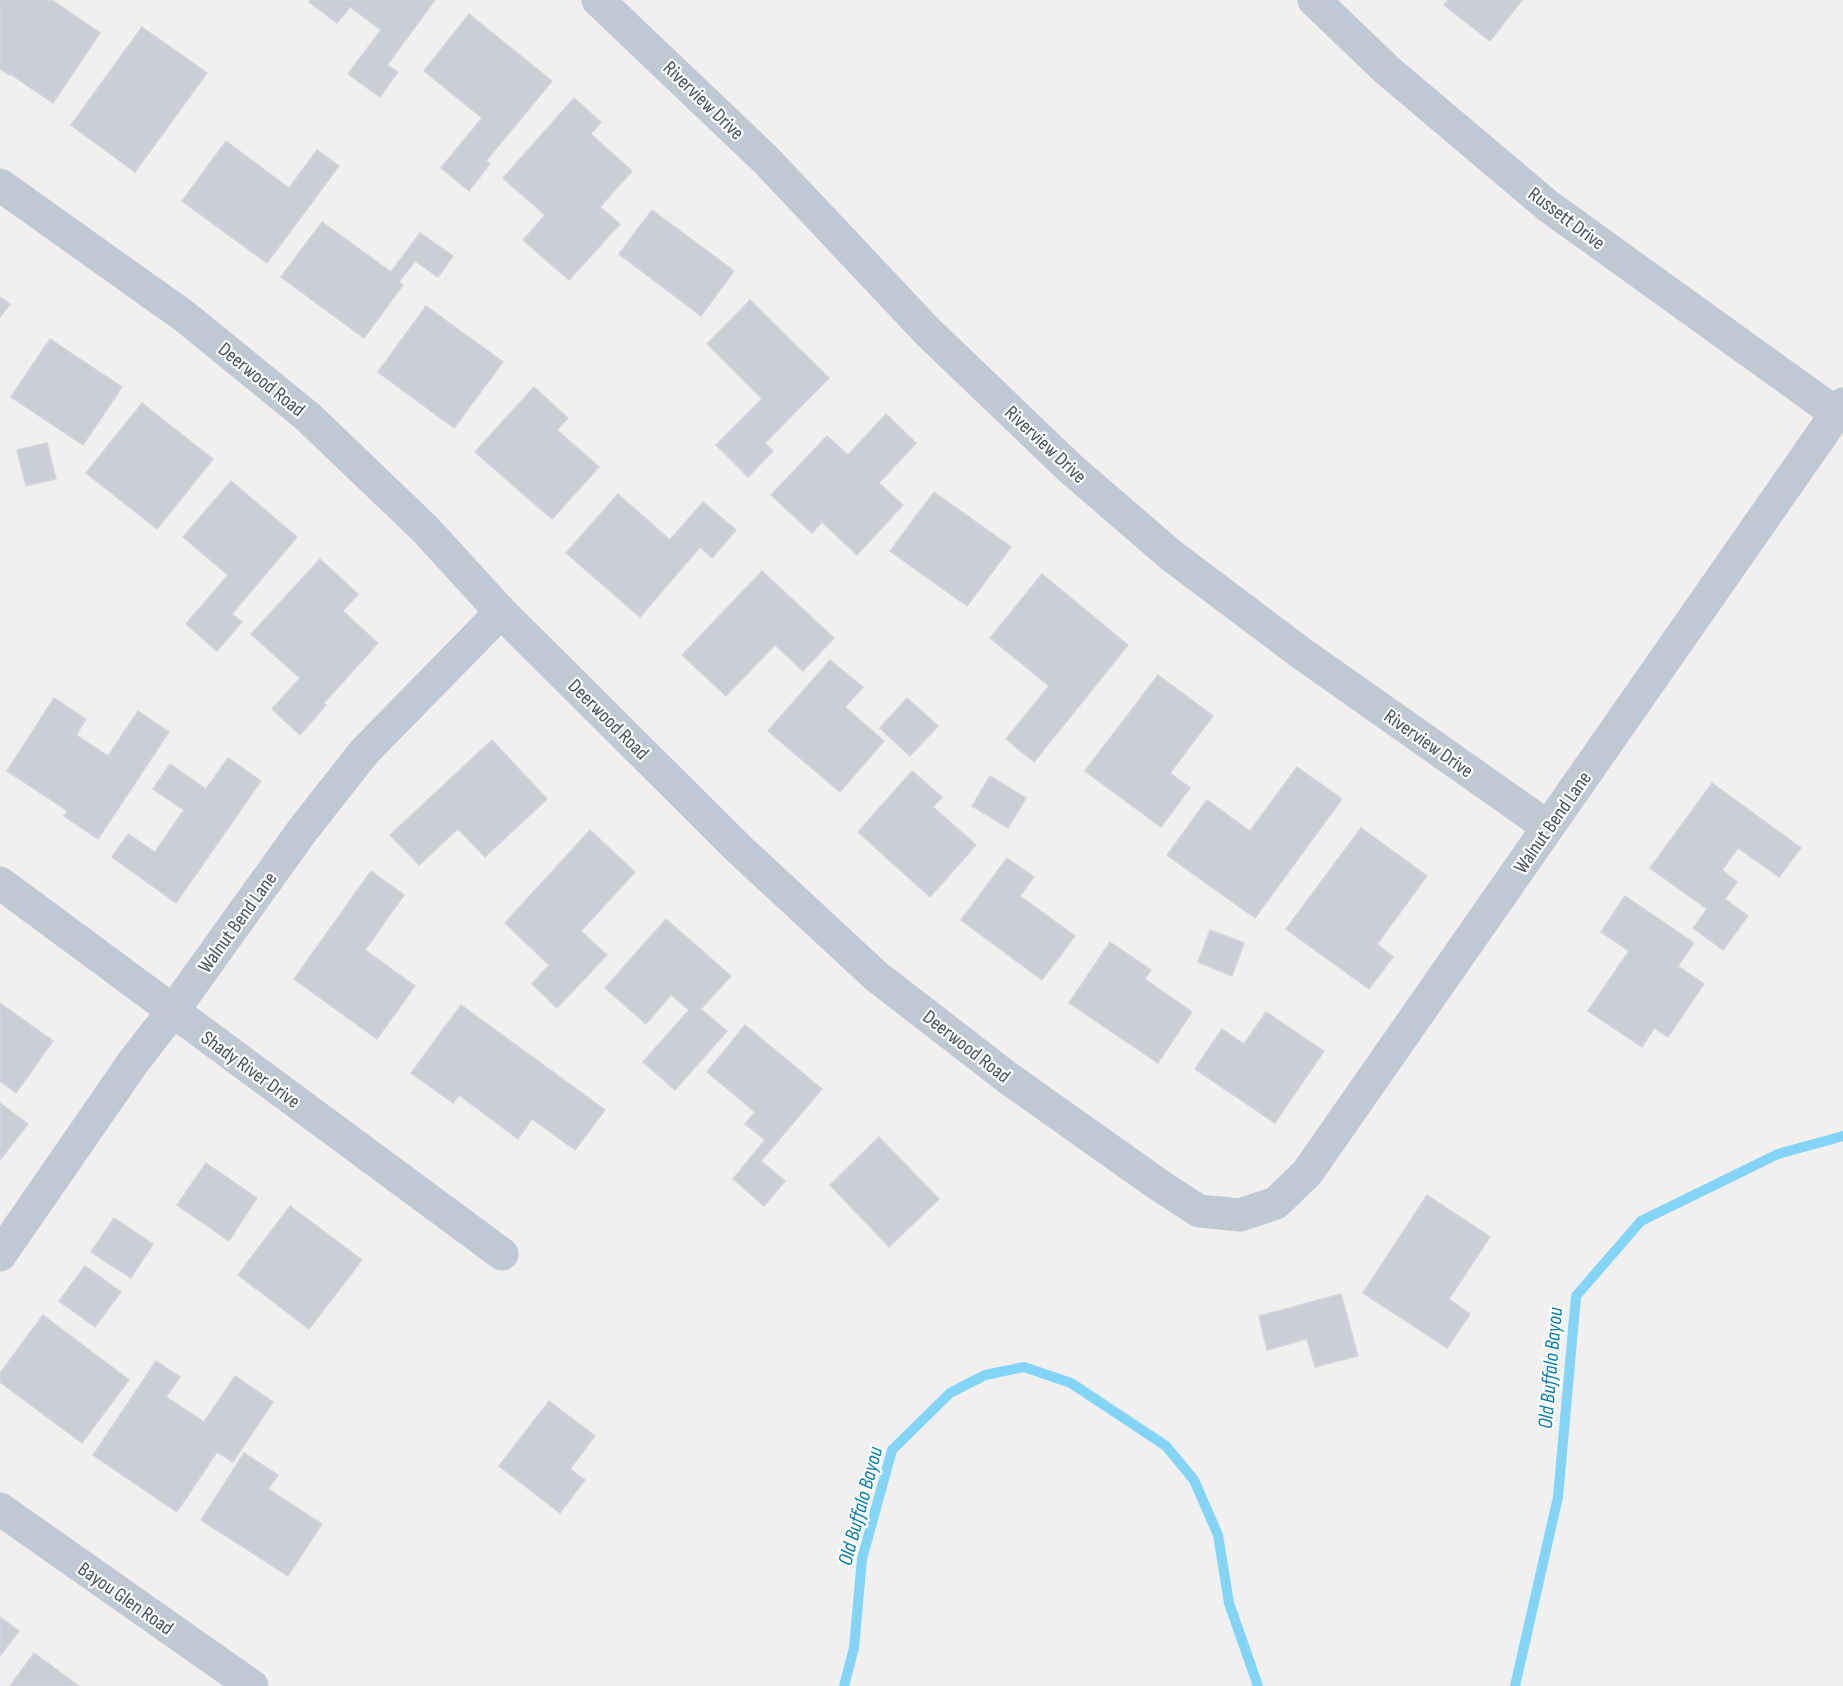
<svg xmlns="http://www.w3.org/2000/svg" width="1843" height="1686" font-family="'Sofia Sans Condensed',sans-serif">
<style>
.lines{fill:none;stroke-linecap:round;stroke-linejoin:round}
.stream{stroke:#82d5f6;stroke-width:10}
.building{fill:#cbced5;stroke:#d3d5dc;stroke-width:1.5}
.street{stroke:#bec9d3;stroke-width:33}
.labels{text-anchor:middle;stroke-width:4.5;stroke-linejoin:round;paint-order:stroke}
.street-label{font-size:20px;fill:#45515f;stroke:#fff}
.water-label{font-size:21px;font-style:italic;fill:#017eaf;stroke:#fff}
</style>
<rect width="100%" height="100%" fill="#f2efef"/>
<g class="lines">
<g class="stream">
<polyline points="844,1686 854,1648 862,1559 892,1450 950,1393 985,1375 1024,1367 1071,1383 1166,1446 1194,1480 1218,1535 1229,1603 1258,1686"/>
<polyline points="1515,1686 1558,1497 1576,1296 1641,1221 1778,1154 1843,1136"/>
</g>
</g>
<g class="building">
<polygon points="0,0 52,0 100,33 53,103 10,74 9,75 0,69"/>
<polygon points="311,0 435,0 387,65 398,72 380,97 348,74 381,30 350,7 337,23 309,2"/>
<polygon points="1448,0 1522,0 1490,41 1444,5"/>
<polygon points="469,14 552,81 486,161 490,164 469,191 441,168 482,118 424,71"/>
<polygon points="142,27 207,73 135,172 71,125"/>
<polygon points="574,98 601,122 591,134 632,171 600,207 620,224 569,280 523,240 545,215 503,178"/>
<polygon points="226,141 289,188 317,150 339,166 267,263 182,201"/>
<polygon points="652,210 734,271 701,316 619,254"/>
<polygon points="322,222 391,272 420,233 453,256 438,277 415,261 399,282 403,285 364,338 281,277"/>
<polygon points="0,297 10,304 0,317"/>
<polygon points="750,300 829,378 765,443 773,451 748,477 716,445 762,399 707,344"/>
<polygon points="426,306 503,362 454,428 378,372"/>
<polygon points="50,339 122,387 83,445 11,397"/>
<polygon points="534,387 568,418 557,430 599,467 552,519 475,452"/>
<polygon points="142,403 213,459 157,529 86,473"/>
<polygon points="886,414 916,443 879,483 903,505 857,555 822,522 812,533 771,495 827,436 848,455"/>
<polygon points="47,443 56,479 26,486 17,450"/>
<polygon points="231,481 297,537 232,614 242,622 217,651 186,624 228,575 183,537"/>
<polygon points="934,492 1011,547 967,606 890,551"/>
<polygon points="618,494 670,540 703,502 736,530 712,558 700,547 640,617 566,553"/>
<polygon points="320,559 358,594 343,611 378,643 324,703 326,705 300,735 272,709 300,678 251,634"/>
<polygon points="762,571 834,638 803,671 775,645 726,696 682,655"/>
<polygon points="1042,574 1128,645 1034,762 1006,739 1049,686 990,638"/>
<polygon points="830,660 863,687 845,707 884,741 840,792 768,731"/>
<polygon points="1158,675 1213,716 1170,773 1190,788 1161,827 1085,771"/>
<polygon points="54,698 86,719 76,735 108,756 138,711 169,732 98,839 64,816 68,811 7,771"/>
<polygon points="907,698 938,726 910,756 880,728"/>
<polygon points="492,740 547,799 485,857 458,829 419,865 390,835"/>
<polygon points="228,758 261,781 176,903 112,857 128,834 155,852 184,810 153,789 170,764 206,789"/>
<polygon points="1297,767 1342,799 1255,918 1167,855 1207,800 1250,831"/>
<polygon points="912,771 942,797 933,807 976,845 930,897 858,832"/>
<polygon points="990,776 1026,798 1008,828 972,806"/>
<polygon points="1712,783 1801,848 1779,877 1738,848 1722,870 1737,882 1725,899 1748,916 1723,950 1693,928 1707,909 1650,868"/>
<polygon points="1361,828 1427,876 1377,944 1393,957 1369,989 1286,929"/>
<polygon points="590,830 635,872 581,931 607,955 557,1008 532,984 549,965 505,923"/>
<polygon points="1007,858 1034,877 1020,896 1075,936 1042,980 961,920"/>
<polygon points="371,871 404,895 365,950 415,986 377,1039 294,979"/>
<polygon points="1625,896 1694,943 1678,966 1704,984 1668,1037 1654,1028 1642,1047 1588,1011 1629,951 1601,932"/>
<polygon points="666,919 731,976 701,1009 727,1031 675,1090 643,1062 689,1010 671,995 646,1024 605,988"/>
<polygon points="1210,930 1244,943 1232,976 1198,962"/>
<polygon points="1110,942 1151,970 1145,979 1192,1012 1158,1063 1069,1003"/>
<polygon points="0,1003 53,1041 16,1093 0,1081"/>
<polygon points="461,1005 605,1110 575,1150 532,1119 518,1139 459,1095 453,1103 411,1073"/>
<polygon points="1266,1012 1324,1051 1275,1123 1195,1069 1222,1029 1244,1044"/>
<polygon points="745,1025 822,1089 761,1161 785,1181 764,1206 733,1179 765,1140 745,1124 755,1112 707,1072"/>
<polygon points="0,1103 28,1124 0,1160"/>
<polygon points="879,1137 939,1199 889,1247 830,1185"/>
<polygon points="206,1163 257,1198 229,1241 177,1205"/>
<polygon points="1427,1195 1490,1237 1449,1299 1470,1314 1447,1348 1363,1293"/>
<polygon points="290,1206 362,1260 309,1329 238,1275"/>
<polygon points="114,1218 153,1244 131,1278 91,1252"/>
<polygon points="85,1266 121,1292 95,1327 59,1301"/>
<polygon points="1341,1294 1358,1356 1315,1367 1307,1339 1267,1350 1259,1316"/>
<polygon points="43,1315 129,1380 82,1443 0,1382 0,1373"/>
<polygon points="156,1361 180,1377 166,1397 204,1422 235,1376 273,1402 233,1462 217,1452 177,1512 93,1455"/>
<polygon points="549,1401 595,1436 570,1469 585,1480 560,1513 499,1466"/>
<polygon points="244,1453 278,1475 268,1489 322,1524 288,1576 201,1520"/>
<polygon points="0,1617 19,1631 0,1656"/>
<polygon points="34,1653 79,1686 10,1686"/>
</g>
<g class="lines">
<g class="street">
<polyline points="598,0 766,160 928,332 1071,469 1172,556 1301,653 1548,827"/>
<polyline points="1314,0 1387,70 1548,206 1837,414"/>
<polyline points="0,185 184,316 307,416 425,529 501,612 739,849 876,976 1008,1078 1159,1185 1199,1211 1240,1215 1276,1203 1307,1173 1843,404"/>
<polyline points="0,883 502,1254"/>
<polyline points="0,1255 134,1061 173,1011 302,831 364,752 501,612"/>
<polyline points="0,1509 252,1686"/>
</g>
</g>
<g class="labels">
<g class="street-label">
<text transform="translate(704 100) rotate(44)" y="7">Riverview Drive</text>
<text transform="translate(1567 218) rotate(37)" y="7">Russett Drive</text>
<text transform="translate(262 379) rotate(39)" y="7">Deerwood Road</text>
<text transform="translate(1046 444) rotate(43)" y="7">Riverview Drive</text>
<text transform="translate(609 719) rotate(45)" y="7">Deerwood Road</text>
<text transform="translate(1429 743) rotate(35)" y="7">Riverview Drive</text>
<text transform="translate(1552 822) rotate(-55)" y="7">Walnut Bend Lane</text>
<text transform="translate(237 922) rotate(-54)" y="7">Walnut Bend Lane</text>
<text transform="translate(967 1046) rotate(38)" y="7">Deerwood Road</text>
<text transform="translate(251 1069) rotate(36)" y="7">Shady River Drive</text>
<text transform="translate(126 1598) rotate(35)" y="7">Bayou Glen Road</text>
</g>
<g class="water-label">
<text transform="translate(1550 1368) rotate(-85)" y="7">Old Buffalo Bayou</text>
<text transform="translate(860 1506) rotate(-75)" y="7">Old Buffalo Bayou</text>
</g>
</g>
</svg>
